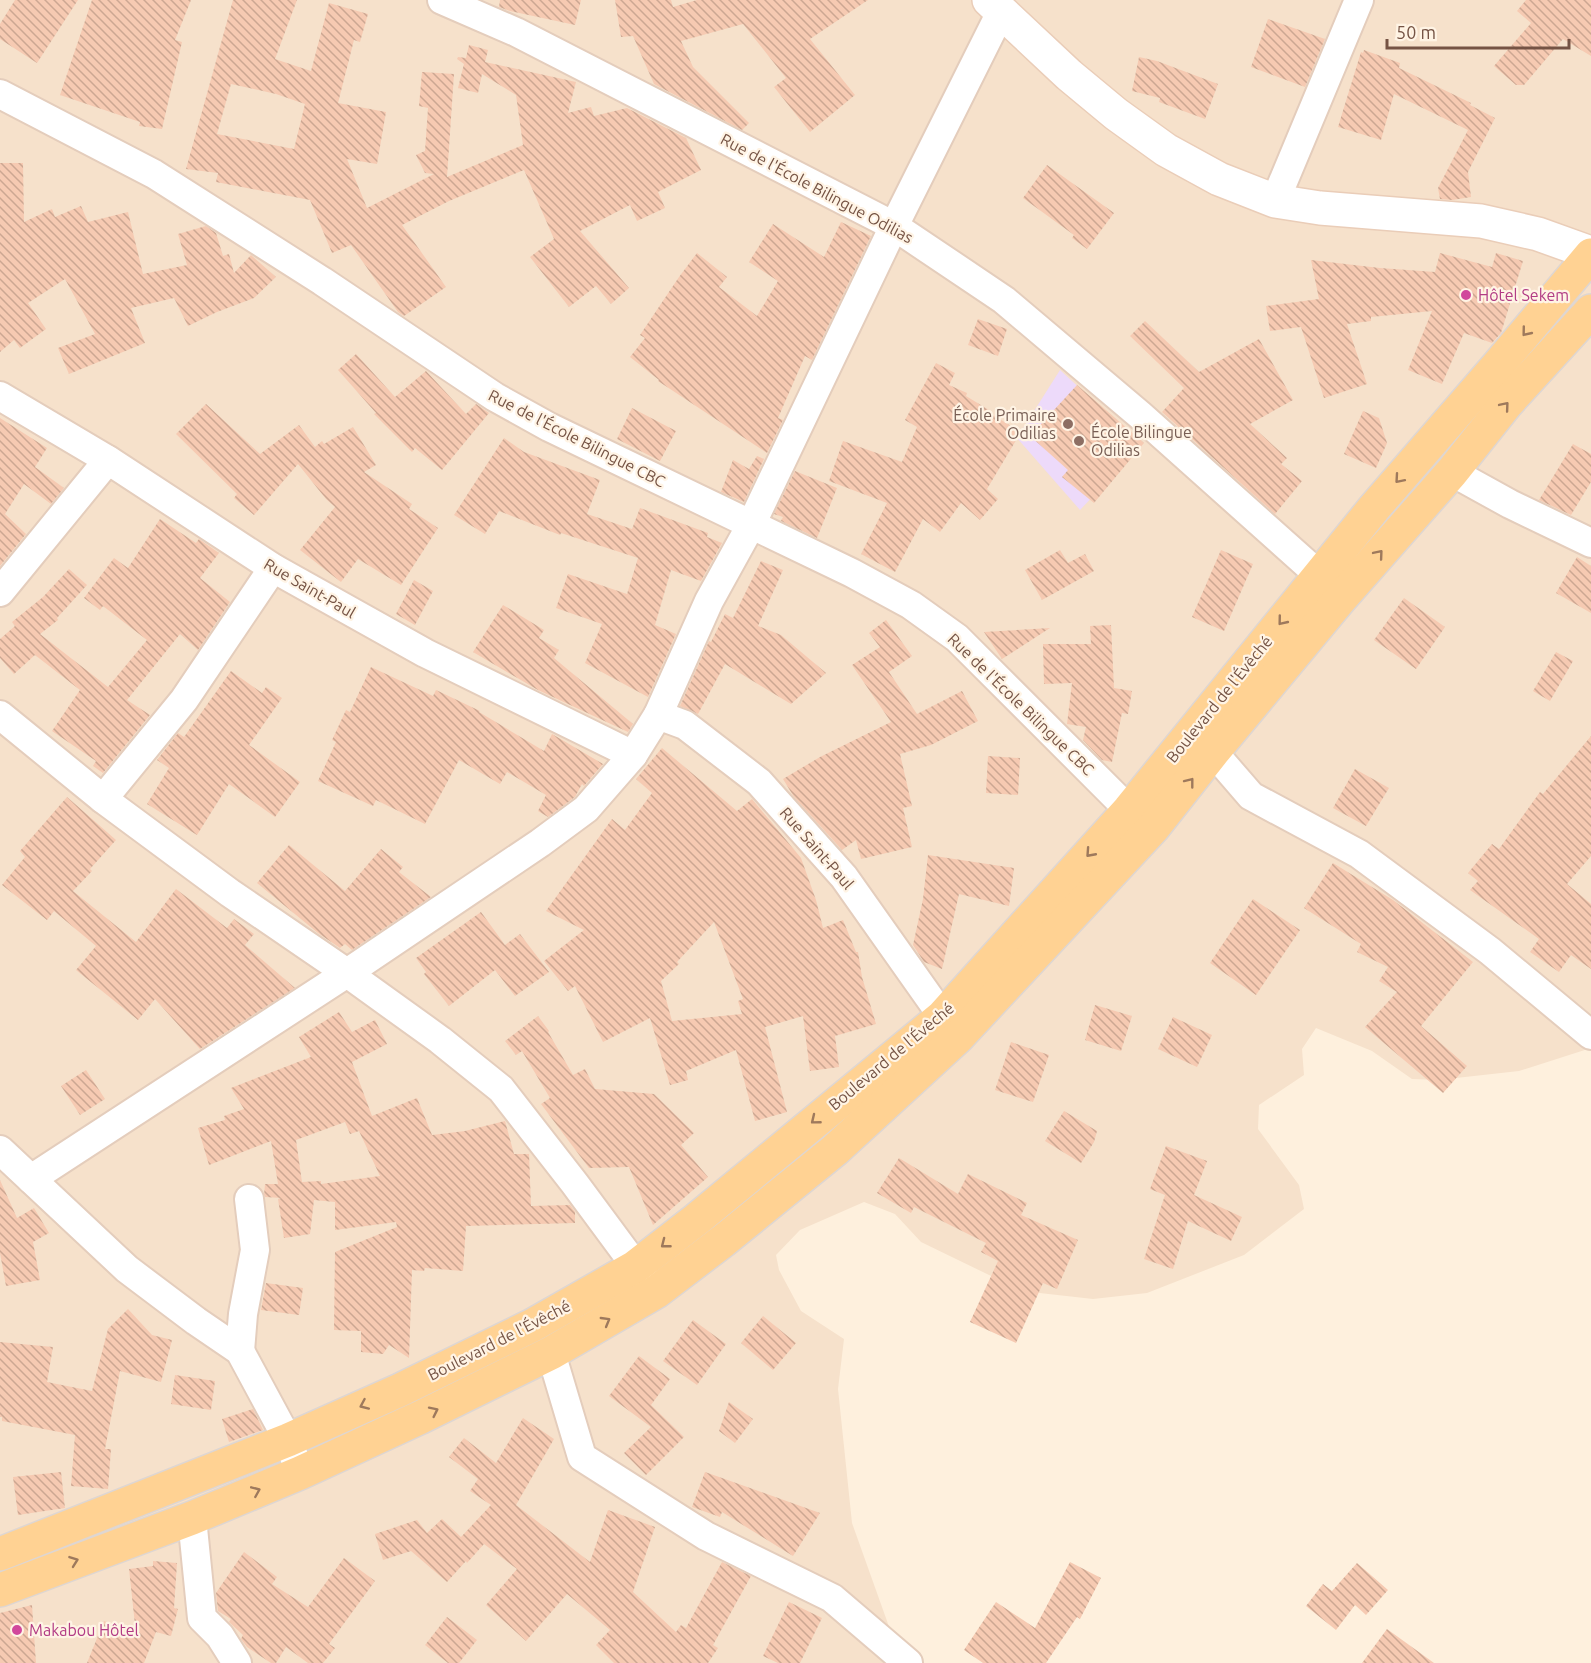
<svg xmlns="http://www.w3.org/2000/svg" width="1591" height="1663" font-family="Ubuntu,sans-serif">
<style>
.residential{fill:#f6e1cb}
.education{fill:#eddafa}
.building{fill:url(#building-back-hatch);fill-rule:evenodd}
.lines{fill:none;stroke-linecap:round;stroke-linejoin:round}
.street-casing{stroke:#e4cdbc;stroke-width:32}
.secondary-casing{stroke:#eacdb8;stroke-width:36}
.primary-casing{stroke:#ded6d2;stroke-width:36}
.street{stroke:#fff;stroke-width:28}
.secondary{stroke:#fff;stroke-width:33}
.primary{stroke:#ffd293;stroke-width:33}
.oneway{stroke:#9e795c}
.hotel-dot{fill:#d1479c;stroke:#fff4e5;stroke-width:2}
.education-dot{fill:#8d6e63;stroke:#fff4e5;stroke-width:2}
.labels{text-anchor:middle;stroke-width:4.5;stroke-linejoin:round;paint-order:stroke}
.street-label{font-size:16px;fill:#755344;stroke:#fff4e5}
.hotel-label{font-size:16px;fill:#b23c85;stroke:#fff4e5;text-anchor:start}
.education-label{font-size:16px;fill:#785e54;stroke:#fff4e5;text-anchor:end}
</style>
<defs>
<pattern id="building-back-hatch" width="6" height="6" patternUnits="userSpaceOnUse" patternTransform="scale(1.5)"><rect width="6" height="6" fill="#f6cab2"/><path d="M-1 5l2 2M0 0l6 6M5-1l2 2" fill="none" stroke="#cca792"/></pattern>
</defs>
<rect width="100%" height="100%" fill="#fef0dd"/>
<polygon class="residential" points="0,0 1591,0 1591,1048 1519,1071 1438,1080 1412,1079 1372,1051 1316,1028 1302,1049 1304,1075 1259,1105 1258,1129 1299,1185 1304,1209 1244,1255 1147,1293 1093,1299 1022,1291 921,1242 895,1214 864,1202 800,1230 776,1255 779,1270 801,1311 844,1339 838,1389 852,1523 902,1663 0,1663"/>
<polygon class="education" points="1060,370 1142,445 1080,510 1017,438"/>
<g class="building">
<polygon points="15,0 78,0 37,63 0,39 0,24"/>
<polygon points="92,0 191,0 175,40 182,42 162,129 139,126 140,122 60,95"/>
<path d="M233,0H297L275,59L311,71L329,3L368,14L360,42L354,40L338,103L386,112L377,164L347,159L367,208L434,174L425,173L416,155L425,151L428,108L419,106L422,72L454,74L447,177L523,145L516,95L482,74L478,93L458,88L464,64L457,59L458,57L466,58L469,45L488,50L485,62L576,82L568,113L591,107L594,116L627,108L686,138L701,170L658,192L665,208L637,221L630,205L580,231L629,288L611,304L596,286L569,307L530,257L554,239L524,170L449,201L402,225L446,287L404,316L398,312L351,245L332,253L310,200L216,182L218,173L186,169ZM231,84L276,94L305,104L294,149L217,134Z"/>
<polygon points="500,0 581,0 575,25 510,11 499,7"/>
<polygon points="615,0 671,0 673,7 697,0 868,0 810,39 855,95 810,132 774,87 786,78 743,24 681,41 693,67 749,123 742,130 654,84 633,36 621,37"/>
<polygon points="1526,0 1591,0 1591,56 1563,39 1524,85 1516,85 1494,66 1531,23 1517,11"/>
<polygon points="1268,19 1325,39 1305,87 1251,67"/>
<polygon points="1364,50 1400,63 1399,68 1471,103 1470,105 1495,118 1468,172 1471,197 1452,200 1440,199 1438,188 1468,130 1394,94 1381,140 1338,127 1361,52 1363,53"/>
<polygon points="1139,57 1157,61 1218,84 1205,119 1159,102 1160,98 1132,91"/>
<polygon points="0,163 23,163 24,222 52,209 55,217 81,206 88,222 128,212 143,274 187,265 178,234 206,226 216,233 223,256 229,254 234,273 251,255 276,277 254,298 217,312 188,326 174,298 131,308 145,343 69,374 58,348 95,334 65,279 28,303 46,329 20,348 14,340 0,352"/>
<polygon points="1047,165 1114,213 1087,249 1072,238 1074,235 1023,198"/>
<polygon points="841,222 871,236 812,360 805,356 778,418 783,420 767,453 658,381 659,380 630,357 645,338 640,335 679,277 697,253 727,277 719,287 757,316 778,281 749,262 773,224 824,257"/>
<polygon points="1440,253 1492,267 1496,253 1523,261 1501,333 1492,343 1464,333 1442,384 1408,370 1432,311 1371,317 1371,321 1347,324 1367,384 1324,398 1301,327 1270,331 1266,306 1319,299 1311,260 1380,268 1435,272"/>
<polygon points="978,319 1007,329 998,356 968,345"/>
<polygon points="1145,321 1199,372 1259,339 1293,400 1250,424 1287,458 1281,464 1302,481 1275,514 1162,412 1184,388 1130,336"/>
<polygon points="356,354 395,397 426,371 466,414 476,404 489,413 442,470 415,448 412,452 374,414 376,413 338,370"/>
<polygon points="936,363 955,373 949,385 967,393 966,396 989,410 988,412 1021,432 987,489 998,499 980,520 961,503 940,532 923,519 895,572 861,554 887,503 829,481 843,441 902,462 917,427 905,420"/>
<polygon points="1077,385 1144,443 1094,503 1062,477 1068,470 1030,436"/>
<polygon points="206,404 260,454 299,425 315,447 322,441 324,444 353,427 376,465 364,472 412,504 409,509 438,528 401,585 358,559 341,582 300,550 335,507 326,499 298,464 254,515 234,498 237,494 176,434"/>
<polygon points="632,408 676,431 660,461 617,439"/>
<polygon points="1363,411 1379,418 1387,443 1376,468 1344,454"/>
<polygon points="0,418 47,448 35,467 64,488 51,504 24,484 5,514 26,534 0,566"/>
<polygon points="504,438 524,452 600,480 587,514 632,529 640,508 708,533 707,537 722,543 701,581 671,570 655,625 676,634 648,697 585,663 602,624 556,608 568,574 627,594 638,558 561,533 560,535 499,511 485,534 454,515"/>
<polygon points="1573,444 1591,454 1591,482 1571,515 1539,500"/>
<polygon points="757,456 764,459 744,502 721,492 733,460 749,469"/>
<polygon points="795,471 837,488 817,538 781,521 783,517 774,514"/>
<polygon points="160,519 196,543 199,539 219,553 200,578 230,602 198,650 180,634 127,700 150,715 103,773 93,766 96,761 52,731 80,690 35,655 14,674 0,658 0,639 15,626 12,622 43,597 69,569 87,585 57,618 58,620 40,634 108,687 147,640 103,606 100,610 84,598 114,558 128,568"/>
<polygon points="1060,550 1068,563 1085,554 1094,571 1042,600 1025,570"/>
<polygon points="1221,550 1253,564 1224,631 1192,617"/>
<polygon points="1577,557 1591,566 1591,613 1556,593"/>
<polygon points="761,561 783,570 758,626 781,635 826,673 791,704 725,664 698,714 680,706 709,641 711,642 725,614 733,618"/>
<polygon points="414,580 433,591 415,625 396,614"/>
<polygon points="1404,598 1445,627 1416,669 1374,640"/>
<polygon points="503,605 544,630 539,638 559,650 554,658 633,724 628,732 538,690 473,652"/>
<polygon points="886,620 912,656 889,672 917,714 962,691 978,721 931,745 900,754 912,806 903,808 912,847 861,859 856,840 842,850 794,797 783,779 820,757 891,722 852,665 880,647 869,633"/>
<polygon points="1111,625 1114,688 1132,691 1128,714 1122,713 1112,762 1102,760 1083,740 1086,727 1067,724 1072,683 1044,684 1043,644 1091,644 1090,626"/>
<polygon points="1050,628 1002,659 984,632"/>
<polygon points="1556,652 1573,661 1550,701 1533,691"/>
<polygon points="371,667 433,696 436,690 480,711 479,712 544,751 552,734 603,764 584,786 582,784 575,797 548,817 538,811 546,795 507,772 500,784 459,760 425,824 376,800 373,806 318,781 336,742 332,740 346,710 350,712"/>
<polygon points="231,671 262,693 266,687 282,698 249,745 300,782 275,817 229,784 197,835 147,804 169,768 157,760 178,733 184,737"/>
<polygon points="1591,736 1591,856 1567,884 1591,904 1591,969 1571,955 1559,972 1530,952 1539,939 1470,890 1478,881 1468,873 1492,844 1499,849 1540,792 1543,794"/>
<path d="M662,748L737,811L752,799L801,858L816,900L823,928L843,920L856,952H858L862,977L876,1024L835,1036L839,1067L810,1071L803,1016L765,1027L787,1112L755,1121L736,1050L686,1071L688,1080L670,1085L650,1018L603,1042L575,986L568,991L544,961L584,930L546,911L612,819L625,830L652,793L636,779ZM714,922L743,999L738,1001L742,1014L672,1021L661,981L679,964L677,962Z"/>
<polygon points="988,756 1020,758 1018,795 986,793"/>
<polygon points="1355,769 1389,788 1366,826 1333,808"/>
<polygon points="67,797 116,840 90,869 92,871 73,891 136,942 176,889 227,928 234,919 254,934 245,945 295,988 200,1049 155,999 138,1020 76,970 96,946 54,911 47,920 2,885 25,857 20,851"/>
<polygon points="289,845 345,891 381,849 403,867 399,872 431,897 352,950 345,944 340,948 318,933 257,883"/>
<polygon points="928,855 1014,868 1009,906 959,894 942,969 924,962 913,945 923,899"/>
<polygon points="1333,863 1393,900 1473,962 1421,1026 1467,1066 1443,1093 1365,1027 1397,992 1379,981 1388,967 1357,952 1361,944 1304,908"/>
<polygon points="1253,899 1300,930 1256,995 1210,963"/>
<polygon points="481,912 505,945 520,934 549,972 515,996 495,970 449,1006 424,974 426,972 416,958"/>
<polygon points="1095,1005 1132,1016 1121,1051 1085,1040"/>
<path d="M339,1012L352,1032L375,1020L387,1044L352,1062L372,1116L417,1098L432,1135L465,1131L505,1121L514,1154H529L531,1206L570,1205L575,1212V1223L466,1226L463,1271L425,1268L424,1271L412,1270L409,1358L389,1345L383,1354L361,1352V1331L334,1330L335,1252L397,1227L396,1222L335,1230V1202L314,1200L310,1234L284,1238L278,1199L281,1198L265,1197L264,1195L265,1184H278L271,1141L209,1165L198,1128L225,1120L224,1116L244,1109L231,1088L311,1057L299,1037ZM345,1122L350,1134L359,1131L380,1176L321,1184V1181L302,1182L296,1140Z"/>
<polygon points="538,1016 549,1031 548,1032 573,1075 585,1069 595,1089 654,1094 694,1133 681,1145 708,1177 653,1225 629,1167 589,1168 541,1104 550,1098 522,1051 516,1055 505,1041"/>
<polygon points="1173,1017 1212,1035 1197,1067 1158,1049"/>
<polygon points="1011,1042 1049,1055 1033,1102 995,1090"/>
<polygon points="86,1070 105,1099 80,1115 61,1086"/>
<polygon points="1064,1111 1097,1131 1094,1142 1081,1163 1045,1141"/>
<polygon points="1166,1146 1207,1161 1194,1195 1242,1217 1231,1241 1188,1221 1173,1269 1144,1259 1165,1195 1150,1189"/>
<polygon points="899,1158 958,1194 968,1174 1027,1203 1021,1215 1078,1240 1057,1289 1043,1283 1016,1343 970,1322 998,1261 981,1252 986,1243 914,1207 911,1213 877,1193"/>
<polygon points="0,1180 17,1218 34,1208 49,1233 33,1242 40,1280 6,1286 0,1253"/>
<polygon points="266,1283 303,1288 299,1315 261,1310"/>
<polygon points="128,1309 152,1335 172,1340 161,1382 120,1371 105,1449 111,1449 108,1489 71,1486 75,1435 2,1421 2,1417 0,1417 0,1342 53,1347 47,1382 92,1391 108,1329"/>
<polygon points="763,1316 796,1343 773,1370 741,1343"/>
<polygon points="693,1320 726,1344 697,1385 663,1361"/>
<polygon points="639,1356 670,1379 651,1405 684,1437 646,1475 624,1453 651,1427 609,1396"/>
<polygon points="175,1375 215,1381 211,1410 171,1404"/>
<polygon points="729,1402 753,1419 735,1443 719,1431"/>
<polygon points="253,1409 263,1430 229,1442 222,1419"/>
<polygon points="523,1418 554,1439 516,1505 590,1562 608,1510 655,1527 633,1592 676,1632 681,1625 686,1628 722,1562 751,1576 713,1645 718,1648 708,1663 614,1663 596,1645 610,1630 567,1594 526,1641 486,1605 517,1569 484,1544 467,1563 466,1561 447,1582 411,1551 383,1560 375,1534 417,1520 427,1533 442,1519 461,1537 491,1505 470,1491 478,1479 449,1457 464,1438 496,1463"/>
<polygon points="61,1472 65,1508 18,1515 13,1477"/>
<polygon points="705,1472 722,1478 820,1513 793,1556 722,1512 720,1517 692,1507"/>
<polygon points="244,1552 277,1577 272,1584 308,1607 344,1558 375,1581 329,1644 335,1648 323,1663 308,1663 286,1647 276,1663 271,1663 247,1647 241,1639 243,1635 229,1622 231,1619 218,1611 216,1593"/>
<polygon points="153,1561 177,1563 174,1608 178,1609 171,1636 156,1632 144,1663 87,1663 104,1621 136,1634 129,1569 153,1566"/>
<polygon points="1070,1562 1101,1578 1080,1619 1077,1617 1046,1663 983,1663 964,1650 996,1602 1035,1628"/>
<polygon points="1357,1563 1388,1590 1366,1615 1355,1605 1336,1630 1306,1606 1323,1584 1332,1591"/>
<polygon points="789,1602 822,1618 800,1663 778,1663 763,1656"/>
<polygon points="32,1605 36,1663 0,1663 0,1613"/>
<polygon points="447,1617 477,1640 459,1663 448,1663 425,1645"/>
<polygon points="1387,1629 1434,1663 1362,1663"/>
</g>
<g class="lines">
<g class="street-casing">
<g id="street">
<polyline points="442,0 516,32 894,226 1004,300 1140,415 1319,575"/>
<polyline points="0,94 154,174 322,281 495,397 549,427 852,573 911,605 957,638 1129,810"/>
<polyline points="1275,201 1359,0"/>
<polyline points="0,396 108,460 273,568 425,653 633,755"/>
<polyline points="1452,472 1510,504 1591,543"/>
<polyline points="0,592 108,460"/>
<polyline points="0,715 103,799 230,893 347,973 440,1040 501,1089 575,1184 649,1284"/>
<polyline points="658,715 685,725 759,782 844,877 955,1034"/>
<polyline points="1213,752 1251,796 1359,854 1490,951 1591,1035"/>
<polyline points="103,799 184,700 273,568"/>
<polyline points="0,1150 127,1269 196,1321 240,1351 288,1440 300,1473"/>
<polyline points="31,1179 347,973 540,843 586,809 633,755 658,715 709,601 751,525 894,226 1002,10"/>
<polyline points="240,1351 243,1314 255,1250 249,1199"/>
<polyline points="551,1353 582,1457 706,1536 832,1598 908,1663"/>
<polyline points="192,1518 202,1618 220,1636 237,1663"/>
</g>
</g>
<g class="secondary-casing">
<polyline id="secondary" points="989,0 1069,75 1116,114 1166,150 1219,179 1275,201 1320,208 1481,221 1538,234 1591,253"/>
</g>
<g class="primary-casing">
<g id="primary">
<polyline points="0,1554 288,1440 400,1390 533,1325 635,1267 697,1219 942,1017 1129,810 1374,508 1499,364 1591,255"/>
<polyline points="0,1590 192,1518 300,1473 419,1418 551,1353 656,1292 723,1241 835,1150 958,1037 1153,828 1213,752 1341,598 1452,472 1507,403 1591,311"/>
</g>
</g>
<use href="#street" class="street"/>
<use href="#secondary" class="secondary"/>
<use href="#primary" class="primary"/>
</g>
<defs><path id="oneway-chevron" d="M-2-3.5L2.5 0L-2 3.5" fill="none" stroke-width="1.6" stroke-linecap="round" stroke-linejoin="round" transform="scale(1.5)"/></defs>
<g class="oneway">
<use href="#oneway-chevron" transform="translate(1526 332) rotate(129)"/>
<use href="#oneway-chevron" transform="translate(1505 406) rotate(-50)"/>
<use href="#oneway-chevron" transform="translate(1399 479) rotate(131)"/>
<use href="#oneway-chevron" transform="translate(1379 554) rotate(-50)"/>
<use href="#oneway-chevron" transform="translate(1282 621) rotate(129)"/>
<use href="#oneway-chevron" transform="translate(1190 782) rotate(-52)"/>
<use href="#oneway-chevron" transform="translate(1090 853) rotate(132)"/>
<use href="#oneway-chevron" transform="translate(815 1120) rotate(141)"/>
<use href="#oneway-chevron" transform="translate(665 1244) rotate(142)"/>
<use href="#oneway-chevron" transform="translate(606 1321) rotate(-30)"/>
<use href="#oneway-chevron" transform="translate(364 1405) rotate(156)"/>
<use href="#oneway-chevron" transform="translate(434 1411) rotate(-26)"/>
<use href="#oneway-chevron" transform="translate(256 1491) rotate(-23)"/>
<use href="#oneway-chevron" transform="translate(74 1561) rotate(-20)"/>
</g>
<g class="hotel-dot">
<circle cx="1466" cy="295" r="6"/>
<circle cx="17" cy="1630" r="6"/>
</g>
<g class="education-dot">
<circle cx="1068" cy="424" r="6"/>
<circle cx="1079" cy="441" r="6"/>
</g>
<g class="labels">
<g class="street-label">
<text transform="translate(817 188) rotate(28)" y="6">Rue de l'École Bilingue Odilias</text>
<text transform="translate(577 438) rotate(27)" y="6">Rue de l'École Bilingue CBC</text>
<text transform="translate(310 588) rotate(30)" y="6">Rue Saint-Paul</text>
<text transform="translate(1219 699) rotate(-51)" y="6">Boulevard de l'Évêché</text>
<text transform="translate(1021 704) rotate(44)" y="6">Rue de l'École Bilingue CBC</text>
<text transform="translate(817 848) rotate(49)" y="6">Rue Saint-Paul</text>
<text transform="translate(891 1056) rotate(-40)" y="6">Boulevard de l'Évêché</text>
<text transform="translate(499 1340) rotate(-27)" y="6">Boulevard de l'Évêché</text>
</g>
<g class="hotel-label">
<text x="1478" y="301">Hôtel Sekem</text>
<text x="29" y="1636">Makabou Hôtel</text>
</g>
<g class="education-label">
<text x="1056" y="421">École Primaire<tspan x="1056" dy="18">Odilias</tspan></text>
<text x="1091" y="438" text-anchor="start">École Bilingue<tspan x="1091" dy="18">Odilias</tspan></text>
</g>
</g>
<path d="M1387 39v9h182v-9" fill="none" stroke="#755344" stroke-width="3"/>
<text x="1396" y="39" font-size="18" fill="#755344" stroke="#fff4e5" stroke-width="4.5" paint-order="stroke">50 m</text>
</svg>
